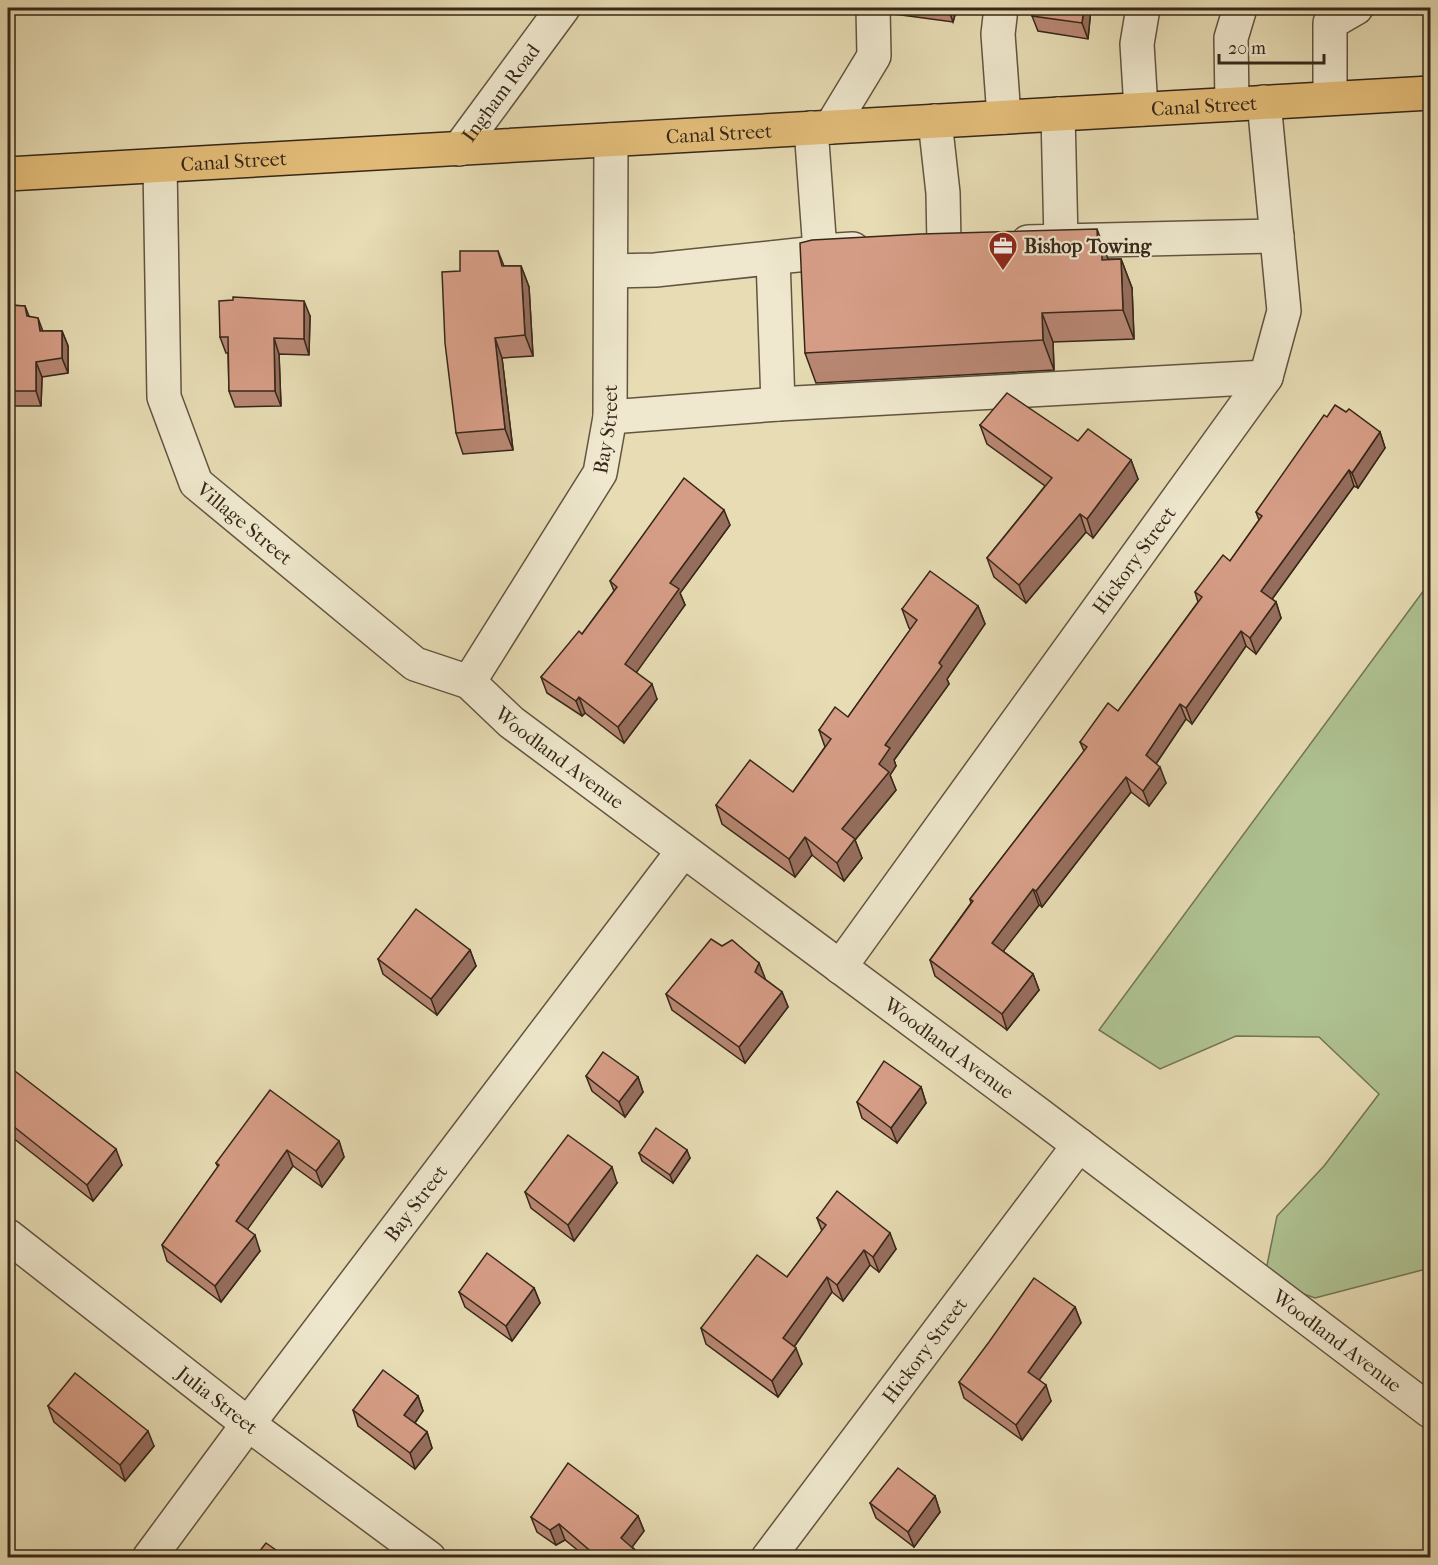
<svg xmlns="http://www.w3.org/2000/svg" width="1438" height="1565" font-family="'IM FELL French Canon',serif">
<style>
.green{fill:#afc292;stroke:#737456;stroke-width:1.5}
.lines{fill:none;stroke-linecap:round;stroke-linejoin:round}
.minor-casing{stroke:#635440;stroke-width:36}
.major-casing{stroke:#372719;stroke-width:36}
.minor{stroke:#efe8ce;stroke-width:33}
.major{stroke:#e4be7a;stroke-width:33}
.wall{fill:#b88773;stroke:#372719;stroke-width:1.5}
.shaded-wall{fill:#966e5e;stroke:#372719;stroke-width:1.5}
.building{fill:#d69d86;stroke:#372719;stroke-width:1.5}
.labels{text-anchor:middle;stroke-width:4.5;stroke-linejoin:round;paint-order:stroke}
.street-label{font-size:20px;fill:#372719;stroke:#efe8ce}
.poi-label{font-size:20px;font-weight:bold;fill:#372719;stroke:#efe8ce;text-anchor:start}
</style>
<rect width="100%" height="100%" fill="#e7dcb4"/>
<filter id="stains"><feTurbulence type="fractalNoise" baseFrequency=".00333" numOctaves="4"/><feColorMatrix values="0 0 0 0 .2 0 0 0 0 .09 0 0 0 0 .02 0 0 0 .5 -.17"/></filter>
<radialGradient id="worn" r=".72"><stop offset=".6" stop-color="#630" stop-opacity="0"/><stop offset="1" stop-color="#630" stop-opacity=".3"/></radialGradient>
<polygon class="green" points="1430,582 1430,1268 1315,1298 1264,1280 1277,1216 1324,1166 1379,1094 1319,1037 1236,1036 1160,1069 1099,1030"/>
<g class="lines">
<g class="minor-casing">
<g id="minor">
<polyline points="1001,8 998,34 1004,117"/>
<polyline points="1330,98 1330,23 1356,8"/>
<polyline points="1232,104 1231,38 1240,8"/>
<polyline points="1141,109 1137,44 1143,8"/>
<polyline points="935,121 943,193 944,244"/>
<polyline points="831,127 874,56 873,8"/>
<polyline points="811,128 820,251 853,249"/>
<path id="s1" d="M459,149L563,8"/>
<path id="s2" d="M160,166L164,397L196,483L415,664L469,682L511,722L1038,1114L1430,1411"/>
<polyline points="1061,241 1277,236"/>
<polyline points="1028,242 1061,241 1058,114"/>
<polyline points="773,258 778,404"/>
<polyline points="611,271 655,270 807,254 820,251"/>
<polyline points="610,417 778,404 1266,377"/>
<path id="s3" d="M469,682L600,473L610,417L611,140"/>
<path id="s4" d="M840,967L1266,377L1284,311L1264,102"/>
<path id="s5" d="M8,1236L248,1424L429,1558"/>
<path id="s6" d="M149,1558L248,1424L683,851"/>
<path id="s7" d="M768,1558L1079,1145"/>
</g>
</g>
<g class="major-casing">
<g id="major">
<path id="s8" d="M8,174L1430,93"/>
</g>
</g>
<use href="#minor" class="minor"/>
<use href="#major" class="major"/>
</g>
<g class="wall">
<polygon points="892,8 957,8 953,22 894,14"/>
<polygon points="1033,8 1091,8 1088,39 1038,31 1032,16"/>
<polygon points="498,251 504,266 521,266 529,287 533,356 502,358 513,450 463,454 456,433 460,271"/>
<polygon points="1108,259 1121,259 1132,288 1134,339 1053,342 1054,370 816,383 805,353"/>
<polygon points="8,305 25,306 29,316 43,331 62,331 68,346 68,373 42,377 41,406 8,406"/>
<polygon points="310,316 309,355 279,354 281,406 235,407 229,391 228,353 226,353 220,337"/>
<polygon points="1327,417 1380,432 1385,448 1358,488 1354,486 1272,599 1276,602 1281,618 1256,654 1246,646 1192,724 1186,719 1156,764 1166,783 1149,806 1131,792 1042,907 1039,905 1003,951 1033,974 1039,990 1007,1030 935,976 930,960 971,903 970,899 1084,751 1080,742 1118,711 1198,602 1195,592 1230,561 1259,520 1256,512"/>
<polygon points="980,425 1078,441 1131,460 1138,479 1093,538 1086,532 1026,603 994,577 987,558 1045,486 987,444"/>
<polygon points="730,525 680,593 685,605 636,672 657,699 624,743 585,713 582,716 547,693 541,677 582,634 614,591 610,581"/>
<polygon points="978,606 985,624 947,679 949,684 894,760 896,766 890,775 896,790 855,840 862,858 844,881 812,855 795,877 722,824 716,805 793,792 825,747 819,730 848,717 911,629 909,628 902,609"/>
<polygon points="722,946 759,963 765,979 782,992 788,1007 745,1063 672,1010 666,994"/>
<polygon points="470,950 476,966 437,1015 383,974 378,959"/>
<polygon points="8,1072 122,1165 93,1201 8,1134"/>
<polygon points="586,1076 638,1077 643,1092 625,1117 592,1091"/>
<polygon points="921,1087 926,1103 897,1143 862,1118 857,1102"/>
<polygon points="339,1141 344,1157 322,1187 293,1166 247,1229 260,1251 221,1302 167,1261 162,1245 218,1167 216,1163"/>
<polygon points="639,1153 690,1158 673,1183 642,1161"/>
<polygon points="617,1183 574,1241 531,1208 525,1192"/>
<polygon points="817,1218 896,1249 879,1272 870,1265 843,1301 832,1292 794,1347 802,1364 778,1397 706,1344 701,1328 787,1277 822,1231"/>
<polygon points="534,1288 540,1303 512,1341 465,1307 459,1292"/>
<polygon points="1075,1307 1081,1323 1039,1380 1051,1401 1022,1440 964,1398 959,1382"/>
<polygon points="418,1396 423,1411 415,1423 427,1432 432,1448 415,1469 358,1426 353,1410"/>
<polygon points="48,1406 154,1446 125,1481 54,1422"/>
<polygon points="935,1496 940,1512 914,1547 876,1518 870,1503"/>
<polygon points="638,1516 644,1531 632,1547 643,1557 586,1557 565,1540 556,1545 537,1532 531,1517"/>
</g>
<g class="shaded-wall">
<polygon points="948,8 957,8 953,22"/>
<polygon points="1084,8 1091,8 1088,39 1082,23"/>
<polygon points="1097,229 1108,259 1109,269 1113,280 1098,251"/>
<polygon points="1121,259 1132,288 1134,339 1123,310"/>
<polygon points="521,266 529,287 533,356 525,335"/>
<polygon points="304,301 310,316 309,355 304,339"/>
<polygon points="1042,313 1053,342 1054,370 1043,340"/>
<polygon points="38,318 44,334 40,331"/>
<polygon points="62,331 68,346 68,373 62,358"/>
<polygon points="274,338 279,354 281,406 275,391"/>
<polygon points="495,338 502,358 513,450 505,429"/>
<polygon points="36,362 42,377 41,406 36,391"/>
<polygon points="1380,432 1385,448 1358,488 1352,473"/>
<polygon points="1131,460 1138,479 1093,538 1087,519"/>
<polygon points="1349,470 1354,486 1267,606 1261,591"/>
<polygon points="724,510 730,525 680,593 685,605 631,680 625,664 670,583"/>
<polygon points="1080,514 1086,532 1026,603 1019,585"/>
<polygon points="1276,602 1281,618 1256,654 1250,638"/>
<polygon points="978,606 985,624 947,679 949,684 894,760 896,766 890,775 896,790 855,840 862,858 844,881 837,863 842,829 879,764 885,745 939,663"/>
<polygon points="1241,631 1246,646 1192,724 1186,708"/>
<polygon points="652,684 657,699 624,743 618,727"/>
<polygon points="579,697 585,713 582,716 576,701"/>
<polygon points="1180,704 1186,719 1151,771 1146,755"/>
<polygon points="1160,767 1166,783 1149,806 1143,791"/>
<polygon points="1126,777 1131,792 1042,907 1036,891"/>
<polygon points="805,837 812,855 795,877 789,859"/>
<polygon points="1033,889 1039,905 998,958 992,943"/>
<polygon points="470,950 476,966 437,1015 431,999"/>
<polygon points="759,963 765,978 761,988 755,972"/>
<polygon points="1033,974 1039,990 1007,1030 1002,1014"/>
<polygon points="782,992 788,1007 745,1063 739,1047"/>
<polygon points="638,1077 643,1092 625,1117 619,1102"/>
<polygon points="921,1087 926,1103 897,1143 891,1128"/>
<polygon points="339,1141 344,1157 322,1187 316,1171"/>
<polygon points="116,1149 122,1165 93,1201 87,1185"/>
<polygon points="287,1150 293,1166 242,1237 236,1221"/>
<polygon points="687,1150 690,1158 673,1183 670,1175"/>
<polygon points="612,1167 617,1183 574,1241 568,1225"/>
<polygon points="890,1233 896,1249 879,1272 873,1257"/>
<polygon points="255,1235 260,1251 221,1302 215,1286"/>
<polygon points="864,1250 870,1265 843,1301 837,1285"/>
<polygon points="827,1277 832,1292 789,1354 783,1338"/>
<polygon points="534,1288 540,1303 512,1341 506,1326"/>
<polygon points="1075,1307 1081,1323 1034,1387 1028,1372"/>
<polygon points="796,1348 802,1364 778,1397 772,1381"/>
<polygon points="1046,1385 1051,1401 1022,1440 1016,1425"/>
<polygon points="418,1396 423,1411 409,1431 404,1415"/>
<polygon points="148,1431 154,1446 125,1481 120,1465"/>
<polygon points="427,1432 432,1448 415,1469 410,1453"/>
<polygon points="935,1496 940,1512 914,1547 908,1532"/>
<polygon points="638,1516 644,1531 627,1554 621,1538"/>
<polygon points="559,1524 565,1540 556,1545 550,1530"/>
</g>
<g class="building">
<polygon points="1033,8 1084,8 1082,23 1032,16"/>
<polygon points="1097,229 1098,251 1102,251 1102,260 1121,259 1123,310 1042,313 1043,340 805,353 800,243 812,240 921,234"/>
<polygon points="460,251 498,251 502,266 521,266 525,335 495,338 505,429 456,433 445,343 442,272 460,271"/>
<polygon points="233,297 304,301 304,339 274,338 275,391 229,391 228,337 220,337 219,301 233,300"/>
<polygon points="8,305 25,306 27,316 38,318 40,331 62,331 62,358 36,362 36,391 8,391"/>
<polygon points="1007,393 1078,441 1088,429 1131,460 1087,519 1080,514 1019,585 987,558 1052,478 980,425"/>
<polygon points="1335,405 1346,412 1349,409 1380,432 1352,473 1349,470 1261,591 1276,602 1250,638 1241,631 1186,708 1180,704 1146,755 1160,767 1143,791 1126,777 1036,891 1033,889 992,943 1033,974 1002,1014 930,960 973,901 970,899 1087,747 1080,742 1108,703 1118,711 1202,597 1195,592 1223,555 1230,561 1262,516 1256,512 1324,415 1327,417"/>
<polygon points="684,478 724,510 670,583 679,589 625,664 652,684 618,727 579,697 576,701 541,677 579,631 582,634 617,587 610,581"/>
<polygon points="930,571 978,606 939,663 942,666 885,745 890,748 879,764 889,772 842,829 855,839 837,863 805,837 789,859 716,805 750,760 793,792 831,739 819,730 835,707 848,717 917,620 902,609"/>
<polygon points="416,909 470,950 431,999 378,959"/>
<polygon points="711,939 722,946 732,940 759,963 755,972 782,992 739,1047 666,994"/>
<polygon points="603,1052 638,1077 619,1102 586,1076"/>
<polygon points="884,1061 921,1087 891,1128 857,1102"/>
<polygon points="11,1068 116,1149 87,1185 8,1122 8,1072"/>
<polygon points="270,1090 339,1141 316,1171 287,1150 236,1221 255,1235 215,1286 162,1245 219,1165 216,1163"/>
<polygon points="656,1128 687,1150 670,1175 639,1153"/>
<polygon points="568,1135 612,1167 568,1225 525,1192"/>
<polygon points="837,1191 890,1233 873,1257 864,1250 837,1285 827,1277 783,1338 796,1348 772,1381 701,1328 757,1255 787,1277 826,1225 817,1218"/>
<polygon points="487,1253 534,1288 506,1326 459,1292"/>
<polygon points="1034,1278 1075,1307 1028,1372 1046,1385 1016,1425 959,1382 989,1342"/>
<polygon points="383,1370 418,1396 404,1415 427,1432 410,1453 353,1410"/>
<polygon points="75,1373 148,1431 120,1465 48,1406"/>
<polygon points="568,1463 638,1516 621,1538 643,1557 594,1557 595,1555 559,1524 550,1530 531,1517"/>
<polygon points="898,1468 935,1496 908,1532 870,1503"/>
<polygon points="266,1543 286,1557 255,1557"/>
</g>
<defs>
<g id="office-pin" transform="scale(1.5)"><path d="M0 17L-7.5 6A9.5 9.5 0 1 1 7.5 6Z" fill="#8f2418" stroke="#efe8ce"/><path d="M-6-3h4V-5.5h4V-3h4V5H-6ZM-1-4.5V-3h2v-1.5ZM-6 0V1H6V0Z" fill="#fff"/></g>
</defs>
<g fill-rule="evenodd">
<use href="#office-pin" x="1003" y="246"/>
</g>
<g class="labels">
<g class="street-label">
<text dy="7" stroke="none"><textPath href="#s1" startOffset="70">Ingham Road</textPath></text>
<text dy="7" stroke="none"><textPath href="#s8" startOffset="1198">Canal Street</textPath></text>
<text dy="7" stroke="none"><textPath href="#s8" startOffset="712">Canal Street</textPath></text>
<text dy="7" stroke="none"><textPath href="#s8" startOffset="226">Canal Street</textPath></text>
<text dy="7" stroke="none"><textPath href="#s3" startOffset="291">Bay Street</textPath></text>
<text dy="7" stroke="none"><textPath href="#s2" startOffset="386">Village Street</textPath></text>
<text dy="7" stroke="none"><textPath href="#s4" startOffset="502">Hickory Street</textPath></text>
<text dy="7" stroke="none"><textPath href="#s2" startOffset="782">Woodland Avenue</textPath></text>
<text dy="7" stroke="none"><textPath href="#s2" startOffset="1268">Woodland Avenue</textPath></text>
<text dy="7" stroke="none"><textPath href="#s6" startOffset="444">Bay Street</textPath></text>
<text dy="7" stroke="none"><textPath href="#s2" startOffset="1754">Woodland Avenue</textPath></text>
<text dy="7" stroke="none"><textPath href="#s7" startOffset="260">Hickory Street</textPath></text>
<text dy="7" stroke="none"><textPath href="#s5" startOffset="266">Julia Street</textPath></text>
</g>
<g class="poi-label">
<text x="1024" y="253">Bishop Towing</text>
</g>
</g>
<rect width="1438" height="1565" fill="none" stroke="#e7dcb4" stroke-width="30"/>
<rect x="9" y="9" width="1420" height="1547" fill="none" stroke="#372719" stroke-width="3"/>
<rect x="15" y="15" width="1408" height="1535" fill="none" stroke="#372719" stroke-width="1.5"/>
<path d="M1219 54v9h105v-9" fill="none" stroke="#372719" stroke-width="3"/>
<text x="1228" y="54" font-size="18" fill="#372719" stroke="#efe8ce" stroke-width="4.5" paint-order="stroke">20 m</text>
<rect width="100%" height="100%" filter="url(#stains)"/>
<rect width="100%" height="100%" fill="url(#worn)"/>
</svg>
